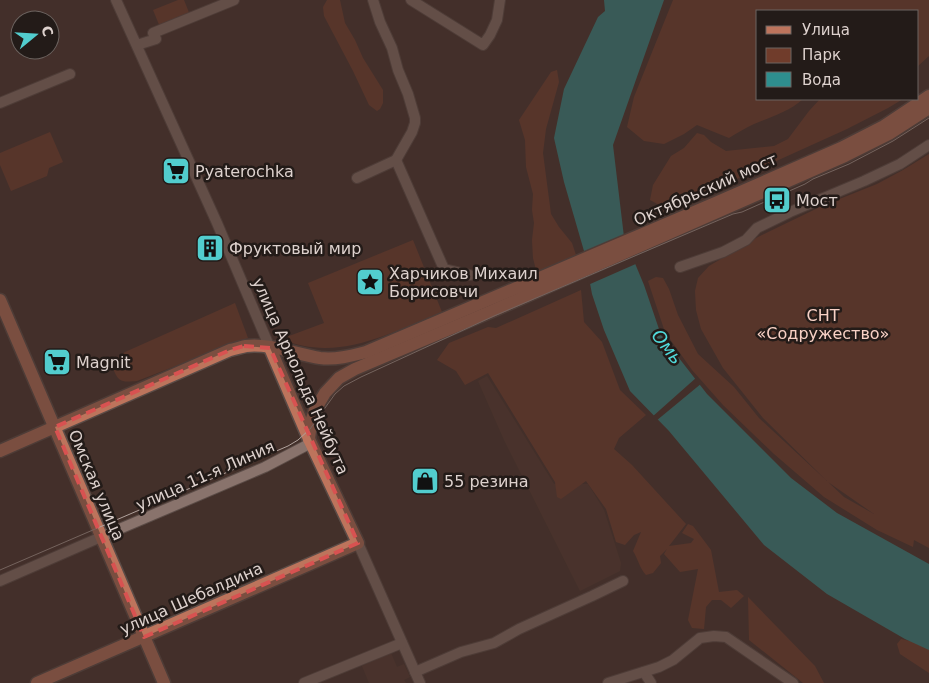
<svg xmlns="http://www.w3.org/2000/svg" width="929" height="683" font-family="'DejaVu Sans',sans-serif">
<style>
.built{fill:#51372f}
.green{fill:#703c2b;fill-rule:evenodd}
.water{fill:#2e8e8e}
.pier{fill:#43302a}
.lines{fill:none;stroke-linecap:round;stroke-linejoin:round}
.minor-casing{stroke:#5b4c47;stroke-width:12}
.major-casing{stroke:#5b4c47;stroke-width:15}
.minor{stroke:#89736c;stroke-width:10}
.major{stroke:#bd745c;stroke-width:12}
.tram{stroke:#b0a29d;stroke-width:1}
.marked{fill:none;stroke:#d85251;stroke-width:4;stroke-dasharray:10 6;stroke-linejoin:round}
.labels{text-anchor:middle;stroke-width:5;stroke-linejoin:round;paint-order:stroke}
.poi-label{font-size:16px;fill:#ddd1cd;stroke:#231b18;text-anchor:start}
.street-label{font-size:16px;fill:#ddd1cd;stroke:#231b18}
.park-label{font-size:16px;fill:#f8d1c5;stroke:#231b18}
.water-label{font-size:18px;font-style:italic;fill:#50d9da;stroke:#231b18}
</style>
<rect width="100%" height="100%" fill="#43302a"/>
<g class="built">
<polygon points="487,376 554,484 588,484 604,510 621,563 620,571 580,591 504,440 478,381"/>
<polygon points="391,653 397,667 404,664 410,677 404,680 406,683 369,683 362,666"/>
</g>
<g class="green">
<polygon points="178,0 184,0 190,15 160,27 153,10"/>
<polygon points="327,0 340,0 345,23 355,40 363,58 383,90 383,103 380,109 377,111 369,105 353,71 324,16 323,7"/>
<path d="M673,0H929V56L918,66V11H758V99H803C789,112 770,117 754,124C745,128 737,133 729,138L697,125L684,134L664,144L644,141L627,127L634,97Z"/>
<polygon points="557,70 559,82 546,129 543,153 551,214 559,227 572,243 577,258 537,274 533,258 532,240 534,223 532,210 533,194 526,167 525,140 519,120 551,72"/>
<polygon points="820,99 903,99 888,108 847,129 730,182 697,193 679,197 663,207 650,200 653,185 671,156 684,148 697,133 704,135 711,142 726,151 774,146 788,139 809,111"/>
<polygon points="50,132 63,162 49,168 47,176 11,191 0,165 0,153"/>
<path d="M929,154V548L914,540L913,547L877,530L824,497L774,454L723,405L692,370L665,332L648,281L656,277L663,278L669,289L678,315L698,354L734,387L759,418L827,481L763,418L723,368L701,329L696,310L695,291L698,278L709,266L758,237L822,206L877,184L903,170ZM828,482L874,514L844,497Z"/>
<path d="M413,240L442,312C390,333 338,363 281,339L324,323L308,283Z"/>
<path d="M581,290L584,322L602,342L620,390L646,415L619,438L614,449L632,465L686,524L669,546L691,543L694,539L682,533L688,524L693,526L711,550L719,592L737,590L744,596L731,608L721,600H712L706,607L704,629L692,628L688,620L698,569L680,572L664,554L667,549L660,556L661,563L653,573L646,575C640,569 638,559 633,551L641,532L634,535L625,545L616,542L606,509L586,481L561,499L557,497L555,482L488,373L465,385L456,371L437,360L449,343L488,327L496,328Z"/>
<path d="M235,303L248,338L137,381C123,382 118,383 113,368L117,358L125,352Z"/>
<polygon points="748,597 815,666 824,683 803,683 749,640"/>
<polygon points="901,639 929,645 929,673 900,654 897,644"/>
</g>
<polygon class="water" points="604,0 664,0 613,145 624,237 644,285 661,335 707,394 791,478 837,513 929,564 929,650 905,639 827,594 764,545 669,431 630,391 604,330 592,294 584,251 564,182 554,138 564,89 598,17 605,11"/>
<g class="pier">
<polygon points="627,237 638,263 588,285 583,255"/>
<polygon points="697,377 702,383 656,421 652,417"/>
</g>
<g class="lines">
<g class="minor-casing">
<g id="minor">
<polyline points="116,0 217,223 270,348"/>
<polyline points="411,0 483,45 490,35 497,20 500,0"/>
<polyline points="137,45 156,39 153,33 234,0"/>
<polyline points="0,103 70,74"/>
<polyline points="396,160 444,269 470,275"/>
<polyline points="357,178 396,160 412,132 415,123 415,118 408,94 398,70 392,48 380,22 373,0"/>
<polyline points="680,267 723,252 746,240 757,228 790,212 864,181 900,164 929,145"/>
<polyline points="358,543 420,683"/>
<polyline points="0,581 117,530 265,467 311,443"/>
<polyline points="415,672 461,652 494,643 519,629 592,596 623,581"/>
<polyline points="644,672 651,683"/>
<polyline points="304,683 402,643"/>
<polyline points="608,683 659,667 673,660 700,638 714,636 726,637 793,683"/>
</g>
</g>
<g class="major-casing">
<g id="major">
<polyline points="0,300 164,683"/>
<polyline points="309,439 311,422 315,410 325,393 339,378 355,369 492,311 845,156 889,134 929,108"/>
<path d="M0,451L230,350C235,349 241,347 246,346C269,343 296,354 320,358C335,360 351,356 366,352L713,204L841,148L884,126L929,96"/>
<polyline points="37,683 358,543 309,439 270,348"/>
</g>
</g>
<use href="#minor" class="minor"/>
<use href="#major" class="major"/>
<polyline class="tram" points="0,570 288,446 298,440 310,429 335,394 344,386 361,377 494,316 733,214 742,212 805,184 813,179 849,164 893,141 929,118"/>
</g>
<path d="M0 0H929V683H0ZM244,346L270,348L358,543L144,637L55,427L230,350Z" fill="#43302a" fill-opacity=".55" fill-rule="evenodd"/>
<path class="marked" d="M244,346L270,348L358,543L144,637L55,427L230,350Z"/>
<defs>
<g id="supermarket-square" transform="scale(1.4375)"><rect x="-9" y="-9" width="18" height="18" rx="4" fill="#52cdce" stroke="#231b18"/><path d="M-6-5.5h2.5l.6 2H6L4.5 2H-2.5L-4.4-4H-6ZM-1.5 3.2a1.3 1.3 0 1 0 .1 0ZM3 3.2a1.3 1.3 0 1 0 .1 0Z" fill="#111"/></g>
<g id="bus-square" transform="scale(1.4375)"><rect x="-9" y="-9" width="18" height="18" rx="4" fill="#52cdce" stroke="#231b18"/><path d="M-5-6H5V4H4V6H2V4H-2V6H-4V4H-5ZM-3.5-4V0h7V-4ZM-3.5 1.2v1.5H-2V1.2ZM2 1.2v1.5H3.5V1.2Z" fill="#111"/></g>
<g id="building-square" transform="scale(1.4375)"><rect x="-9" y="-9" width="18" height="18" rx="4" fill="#52cdce" stroke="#231b18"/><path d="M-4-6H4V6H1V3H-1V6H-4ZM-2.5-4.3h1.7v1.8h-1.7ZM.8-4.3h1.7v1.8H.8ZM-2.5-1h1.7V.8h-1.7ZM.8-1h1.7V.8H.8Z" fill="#111"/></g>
<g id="sight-square" transform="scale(1.4375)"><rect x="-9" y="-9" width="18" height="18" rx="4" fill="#52cdce" stroke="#231b18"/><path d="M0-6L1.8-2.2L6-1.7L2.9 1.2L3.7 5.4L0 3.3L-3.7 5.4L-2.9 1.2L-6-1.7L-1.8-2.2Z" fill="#111"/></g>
<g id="shop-square" transform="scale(1.4375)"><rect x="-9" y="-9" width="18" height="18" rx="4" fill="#52cdce" stroke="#231b18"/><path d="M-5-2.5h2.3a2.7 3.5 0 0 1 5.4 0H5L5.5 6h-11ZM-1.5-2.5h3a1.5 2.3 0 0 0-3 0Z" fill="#111"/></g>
</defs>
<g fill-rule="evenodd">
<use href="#supermarket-square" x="176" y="171"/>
<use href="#bus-square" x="777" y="200"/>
<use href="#building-square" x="210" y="248"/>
<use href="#sight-square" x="370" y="282"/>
<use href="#supermarket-square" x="57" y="362"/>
<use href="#shop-square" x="425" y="481"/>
</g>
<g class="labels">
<g class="poi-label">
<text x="195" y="177">Pyaterochka</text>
<text x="796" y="206">Мост</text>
<text x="229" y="254">Фруктовый мир</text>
<text x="389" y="279">Харчиков Михаил<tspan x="389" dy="18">Борисовчи</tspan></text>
<text x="76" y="368">Magnit</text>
<text x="444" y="487">55 резина</text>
</g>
<g class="street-label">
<text transform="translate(705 189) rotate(-24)" y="6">Октябрьский мост</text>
<text transform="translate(301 376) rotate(66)" y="6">улица Арнольда Нейбута</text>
<text transform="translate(205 475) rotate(-24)" y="6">улица 11-я Линия</text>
<text transform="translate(97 485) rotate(67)" y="6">Омская улица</text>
<text transform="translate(191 598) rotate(-24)" y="6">улица Шебалдина</text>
</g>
<g class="park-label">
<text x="823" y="321">СНТ<tspan x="823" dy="18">«Содружество»</tspan></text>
</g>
<g class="water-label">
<text transform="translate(667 347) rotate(52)" y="6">Омь</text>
</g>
</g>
<rect x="756" y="10" width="162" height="90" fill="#231b18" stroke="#6d6460"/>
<rect x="766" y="26" width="25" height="8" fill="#bd745c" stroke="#6d6460"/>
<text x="802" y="35" font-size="15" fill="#ddd1cd">Улица</text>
<rect x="766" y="48" width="25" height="15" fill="#703c2b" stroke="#6d6460"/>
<text x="802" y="60" font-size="15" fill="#ddd1cd">Парк</text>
<rect x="766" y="72" width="25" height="15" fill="#2e8e8e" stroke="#6d6460"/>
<text x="802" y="85" font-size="15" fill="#ddd1cd">Вода</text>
<g transform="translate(35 35) rotate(72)"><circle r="24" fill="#231b18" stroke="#6d6460"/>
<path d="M0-4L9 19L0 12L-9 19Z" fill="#52cdce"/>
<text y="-8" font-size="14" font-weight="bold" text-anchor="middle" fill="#ddd1cd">С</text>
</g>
</svg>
